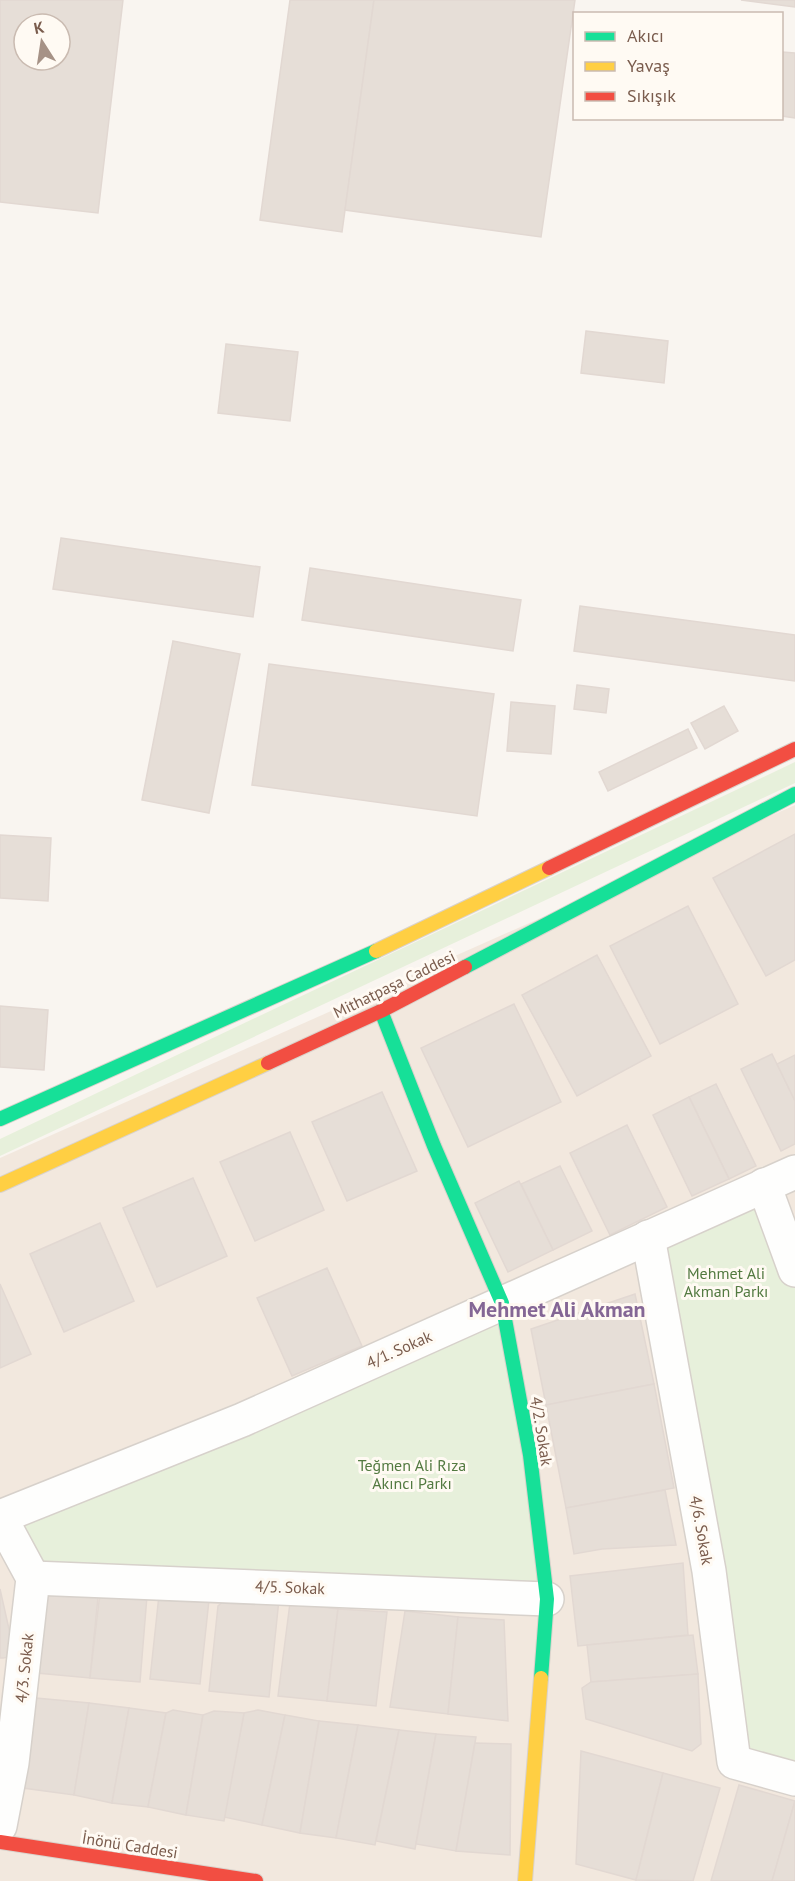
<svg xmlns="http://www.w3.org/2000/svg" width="795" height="1881" font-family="'PT Sans',sans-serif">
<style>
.residential{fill:#f2e8de}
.green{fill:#e7f0db}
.building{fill:#e6ded7;stroke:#e2d8d2;stroke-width:1.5;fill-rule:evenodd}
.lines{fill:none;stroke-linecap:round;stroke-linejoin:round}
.street-casing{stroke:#d7d1cb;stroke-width:36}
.fast-casing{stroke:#d9d2cb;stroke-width:16}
.slow-casing{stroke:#d9d2cb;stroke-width:16}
.jam-casing{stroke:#d9d2cb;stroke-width:16}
.street{stroke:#fefefd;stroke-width:33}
.fast{stroke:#16e098;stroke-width:14}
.slow{stroke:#ffcf43;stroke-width:14}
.jam{stroke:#f24e42;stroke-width:14}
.labels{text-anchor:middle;stroke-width:6;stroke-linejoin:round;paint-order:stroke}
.street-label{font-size:16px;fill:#7a5c4d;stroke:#fffaf3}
.park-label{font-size:16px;fill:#537a41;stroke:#fffaf3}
.district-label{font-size:22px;font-weight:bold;fill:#846695;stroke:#fffaf3}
</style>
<rect width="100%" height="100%" fill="#f9f5f0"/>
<polygon class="residential" points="795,805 795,1881 0,1881 0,1158"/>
<g class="green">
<polygon points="795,762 795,783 0,1156 0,1139"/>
<polygon points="764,1185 795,1270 795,1779 734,1762 648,1237"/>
<polygon points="502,1303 547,1599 33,1578 0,1517"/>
</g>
<g class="building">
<path d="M0,0H123L98,213L0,202ZM24,24H60V60H24Z"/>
<polygon points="290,0 374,0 342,232 260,220"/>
<polygon points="374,0 575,0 541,237 345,210"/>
<polygon points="741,0 795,0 795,7"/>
<polygon points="782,52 795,53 795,118 782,116"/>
<polygon points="586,331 668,341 664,383 581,373"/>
<polygon points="226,344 298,352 290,421 218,413"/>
<polygon points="61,538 260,567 253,617 53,589"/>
<polygon points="310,568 521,600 513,651 302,620"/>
<polygon points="580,606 795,635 795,681 574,651"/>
<polygon points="173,641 240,654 209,813 142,800"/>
<polygon points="269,664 494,694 477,816 252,785"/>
<polygon points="577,685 609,689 606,713 574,709"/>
<polygon points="511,702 555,706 551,754 507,751"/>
<polygon points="724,706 738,731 705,749 691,723"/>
<polygon points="688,729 697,748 608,791 599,772"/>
<polygon points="795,834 795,960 766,976 713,878"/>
<polygon points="0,835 51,838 48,901 0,898"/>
<polygon points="688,906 738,1004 660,1044 610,946"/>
<polygon points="597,955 651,1056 577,1096 522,995"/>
<polygon points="514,1004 561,1102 468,1147 421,1048"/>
<polygon points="0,1006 48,1010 44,1070 0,1067"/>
<polygon points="772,1054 795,1101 795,1144 781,1151 741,1069"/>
<polygon points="795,1055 795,1101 777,1064"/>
<polygon points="716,1084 756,1166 729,1179 689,1097"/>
<polygon points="382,1092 417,1171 347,1201 312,1122"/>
<polygon points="689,1097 729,1179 692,1196 653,1115"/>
<polygon points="627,1125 667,1207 610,1235 570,1153"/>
<polygon points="290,1132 324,1210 255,1241 220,1162"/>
<polygon points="560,1166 592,1231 553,1250 521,1184"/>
<polygon points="193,1178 227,1256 157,1287 123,1208"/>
<polygon points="519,1181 553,1250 508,1272 475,1203"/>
<polygon points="100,1223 134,1301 64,1332 30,1254"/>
<polygon points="327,1268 362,1346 292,1376 257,1298"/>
<polygon points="0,1284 31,1354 0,1368"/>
<polygon points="635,1294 654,1384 546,1405 531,1329"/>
<polygon points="654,1384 674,1488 566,1508 546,1405"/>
<polygon points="665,1490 676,1545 602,1549 574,1554 566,1508"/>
<polygon points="683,1563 688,1635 578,1646 570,1576"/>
<polygon points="0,1589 15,1656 3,1658 0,1658"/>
<polygon points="47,1591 98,1597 90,1678 37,1673"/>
<polygon points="100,1593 147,1596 140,1682 90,1678"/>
<polygon points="233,1594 279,1599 269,1697 209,1691 218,1606"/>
<polygon points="159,1595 209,1600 200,1684 150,1679"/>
<polygon points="290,1603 338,1609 327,1701 278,1696"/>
<polygon points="338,1609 387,1612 376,1706 327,1701"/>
<polygon points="405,1611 458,1617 448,1714 390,1707"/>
<polygon points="458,1617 504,1620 508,1721 448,1714"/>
<polygon points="693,1635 698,1674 591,1682 587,1645"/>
<polygon points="698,1674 701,1744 692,1751 586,1719 582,1688 591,1682"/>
<polygon points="36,1698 89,1703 74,1795 23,1788"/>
<polygon points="89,1703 129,1708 112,1803 74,1795"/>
<polygon points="129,1708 166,1713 148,1807 112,1803"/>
<polygon points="173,1710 203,1715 186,1815 148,1807 166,1713"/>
<polygon points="258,1710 285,1715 262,1825 224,1817 244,1713"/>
<polygon points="214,1711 244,1713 224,1821 186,1815 203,1715"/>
<polygon points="285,1715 319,1721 300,1833 262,1825"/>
<polygon points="319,1721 358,1725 336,1838 300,1833"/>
<polygon points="358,1725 399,1730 375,1845 336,1838"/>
<polygon points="399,1730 436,1734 415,1849 376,1841"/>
<polygon points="436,1734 476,1737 456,1851 416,1844"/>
<polygon points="475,1743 511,1744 510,1855 456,1851"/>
<polygon points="581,1751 663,1773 636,1880 576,1864"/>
<polygon points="663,1773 720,1788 693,1881 636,1880"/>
<polygon points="739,1785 795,1801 772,1881 711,1881"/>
<polygon points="795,1801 795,1881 772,1881"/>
</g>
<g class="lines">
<g class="street-casing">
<g id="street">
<polyline points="764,1185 795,1270"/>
<polyline points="648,1237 709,1571 734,1762 795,1779"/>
<polyline points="0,1517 242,1420 795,1172"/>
<polyline points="0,1517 33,1578 12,1763 0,1826"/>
<polyline points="33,1578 547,1599"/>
</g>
</g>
<g class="fast-casing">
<g id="fast">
<polyline points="465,967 795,794"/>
<polyline points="381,1011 434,1146 502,1303 530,1455 547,1599 541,1678"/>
<polyline points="0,1119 376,951"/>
</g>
</g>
<g class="slow-casing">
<g id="slow">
<polyline points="376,951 549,868"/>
<polyline points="0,1185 268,1063"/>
<polyline points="525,1881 541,1678"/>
</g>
</g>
<g class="jam-casing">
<g id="jam">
<polyline points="549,868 795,749"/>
<polyline points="268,1063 381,1011 465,967"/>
<polyline points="0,1842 256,1881"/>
</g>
</g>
<use href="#street" class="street"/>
<use href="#fast" class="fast"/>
<use href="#slow" class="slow"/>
<use href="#jam" class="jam"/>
</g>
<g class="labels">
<g class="street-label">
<text transform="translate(394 984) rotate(-26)" y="6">Mithatpaşa Caddesi</text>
<text transform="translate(399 1349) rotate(-24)" y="6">4/1. Sokak</text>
<text transform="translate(542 1431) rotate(81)" y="6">4/2. Sokak</text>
<text transform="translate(702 1530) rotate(80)" y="6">4/6. Sokak</text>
<text transform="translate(290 1587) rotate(2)" y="6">4/5. Sokak</text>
<text transform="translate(24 1668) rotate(-84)" y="6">4/3. Sokak</text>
<text transform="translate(130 1845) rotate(9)" y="6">İnönü Caddesi</text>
</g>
<g class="park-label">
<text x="726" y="1279">Mehmet Ali<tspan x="726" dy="18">Akman Parkı</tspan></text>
<text x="412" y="1471">Teğmen Ali Rıza<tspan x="412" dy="18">Akıncı Parkı</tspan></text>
</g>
<g class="district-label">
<text x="557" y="1317">Mehmet Ali Akman</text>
</g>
</g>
<rect x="573" y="12" width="210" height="108" fill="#fffaf3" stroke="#cabbb1" stroke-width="1.5"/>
<rect x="585" y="32" width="30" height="9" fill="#16e098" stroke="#cabbb1" stroke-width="1.5"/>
<text x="627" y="42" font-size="18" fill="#7a5c4d">Akıcı</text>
<rect x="585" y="62" width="30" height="9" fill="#ffcf43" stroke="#cabbb1" stroke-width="1.5"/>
<text x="627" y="72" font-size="18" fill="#7a5c4d">Yavaş</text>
<rect x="585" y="92" width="30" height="9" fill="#f24e42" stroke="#cabbb1" stroke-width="1.5"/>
<text x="627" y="102" font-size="18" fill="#7a5c4d">Sıkışık</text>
<g transform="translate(42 42) rotate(348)"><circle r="28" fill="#fffaf3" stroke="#cabbb1" stroke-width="1.5"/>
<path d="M0-4.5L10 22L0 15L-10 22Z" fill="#a69286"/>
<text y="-9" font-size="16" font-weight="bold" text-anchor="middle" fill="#7a5c4d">K</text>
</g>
</svg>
